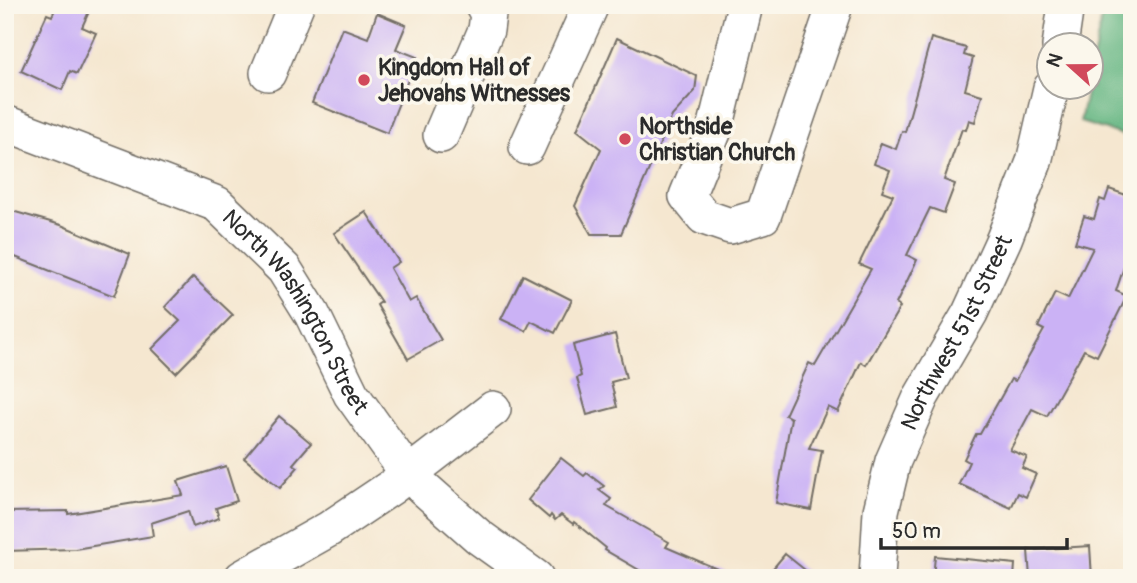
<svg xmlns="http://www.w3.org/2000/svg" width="1137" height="583" font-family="Pangolin,sans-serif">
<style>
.forest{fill:#64b581;stroke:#487056;stroke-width:2}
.building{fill:#cbb2f5}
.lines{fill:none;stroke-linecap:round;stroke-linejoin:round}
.minor-casing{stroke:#726d65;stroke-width:38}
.minor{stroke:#fff;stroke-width:35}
.poi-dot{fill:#d1495b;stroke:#fbf7ec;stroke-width:2.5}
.labels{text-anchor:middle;stroke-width:7;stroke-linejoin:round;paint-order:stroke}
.poi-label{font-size:23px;font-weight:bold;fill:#2b2b2b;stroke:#fbf7ec;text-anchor:start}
.street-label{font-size:23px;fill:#2b2b2b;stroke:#fbf7ec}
</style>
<rect width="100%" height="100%" fill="#fbf7ec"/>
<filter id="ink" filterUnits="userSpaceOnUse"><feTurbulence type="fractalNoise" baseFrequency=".0143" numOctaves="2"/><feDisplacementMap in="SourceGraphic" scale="14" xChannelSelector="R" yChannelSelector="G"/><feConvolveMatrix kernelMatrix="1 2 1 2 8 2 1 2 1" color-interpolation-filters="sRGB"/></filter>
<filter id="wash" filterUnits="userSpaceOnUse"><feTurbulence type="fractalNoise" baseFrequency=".00686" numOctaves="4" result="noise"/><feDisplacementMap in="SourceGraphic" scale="28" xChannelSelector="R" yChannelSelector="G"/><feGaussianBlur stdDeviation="1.57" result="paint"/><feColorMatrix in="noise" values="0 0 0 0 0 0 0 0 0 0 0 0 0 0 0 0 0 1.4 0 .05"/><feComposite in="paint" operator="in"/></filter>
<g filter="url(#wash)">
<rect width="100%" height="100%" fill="#f5e7d0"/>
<polygon class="forest" points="1104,5 1132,5 1132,138 1080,122 1087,88 1092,88 1092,65"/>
<g id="blocks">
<g class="building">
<polygon points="57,5 92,5 82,27 96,33 77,74 70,71 62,90 21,71 47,14 52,16"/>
<polygon points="377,13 406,25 396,49 417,57 387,133 312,103 342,28 368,38"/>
<polygon points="617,38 697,76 695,91 672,116 621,234 591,234 575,206 601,149 577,130"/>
<polygon points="931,38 966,48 964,55 973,58 965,90 982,95 975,122 969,120 966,130 962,129 944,180 955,184 944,213 930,208 907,255 917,260 896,304 900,307 866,365 861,362 838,412 828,407 809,448 822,450 811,510 776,503 791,418 785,415 809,363 815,366 871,269 859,264 893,195 882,191 890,170 874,164 881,143 896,149 902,131 905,132"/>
<polygon points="1109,189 1132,197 1132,243 1116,291 1127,296 1097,356 1084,350 1047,416 1032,409 1010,450 1027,457 1022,468 1036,474 1026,497 1018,493 1011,508 959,484 969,462 964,459 976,434 980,434 1011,379 1015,381 1044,330 1038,327 1055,293 1068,299 1093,248 1075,243 1084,216 1094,219 1100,199 1105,201"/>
<polygon points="5,209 61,225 130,254 114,296 5,253"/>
<polygon points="366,212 399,262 390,268 409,302 416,298 441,340 408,359 377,305 381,302 334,233"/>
<polygon points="523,275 572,300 555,333 531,321 526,331 501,319"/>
<polygon points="193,277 233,315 176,373 152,349 180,321 165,307"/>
<polygon points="615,334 626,378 611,382 617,407 587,415 577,378 581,376 573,345"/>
<polygon points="279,416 311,443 293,464 298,467 280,488 244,458"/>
<polygon points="561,458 584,476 587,473 604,486 599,490 611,499 606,506 669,542 666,547 738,578 653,578 605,550 606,548 574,522 573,524 561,515 555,520 551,515 549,518 528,500"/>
<polygon points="226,466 237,501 216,508 219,518 193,527 188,511 151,523 153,536 75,549 5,551 5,512 68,511 68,514 183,495 178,481"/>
<polygon points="1090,546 1092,578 1030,578 1028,550"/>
<polygon points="785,554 815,578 765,578"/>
<polygon points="935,556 1015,564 1014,578 933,578"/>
</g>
</g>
</g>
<g filter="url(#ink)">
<use href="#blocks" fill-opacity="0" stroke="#726d65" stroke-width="2"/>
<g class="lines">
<g class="minor-casing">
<g id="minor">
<polyline points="745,5 716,125 687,196 704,217 730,226 763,216 835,5"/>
<polyline points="1060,46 1066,5"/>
<polyline points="268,73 296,5"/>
<path id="s1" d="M5,123L217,204L284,269L312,314L351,394L409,475L479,537L536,578"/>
<polyline points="441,135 486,30 488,14 483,5"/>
<polyline points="527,147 591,5"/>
<polyline points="242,578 329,529 393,486 493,409"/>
<path id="s2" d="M877,578L881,511L893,461L921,397L970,313L1004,239L1034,162L1051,88"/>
</g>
</g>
<use href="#minor" class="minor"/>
</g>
</g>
<g class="poi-dot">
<circle cx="364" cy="80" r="7"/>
<circle cx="625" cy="139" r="7"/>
</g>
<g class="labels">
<g class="poi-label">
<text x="378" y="75">Kingdom Hall of<tspan x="378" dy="26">Jehovahs Witnesses</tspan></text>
<text x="639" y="134">Northside<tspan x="639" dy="26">Christian Church</tspan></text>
</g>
<g class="street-label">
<text dy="8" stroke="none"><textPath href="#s1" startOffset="362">North Washington Street</textPath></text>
<text dy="8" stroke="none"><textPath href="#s2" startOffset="262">Northwest 51st Street</textPath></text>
</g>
</g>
<rect width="1137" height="583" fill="none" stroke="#fbf7ec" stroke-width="28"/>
<g transform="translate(1070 66) rotate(291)"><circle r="33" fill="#fbf7ec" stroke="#a8a59f" stroke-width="2"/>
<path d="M0-5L12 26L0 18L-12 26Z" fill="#d1495b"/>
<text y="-10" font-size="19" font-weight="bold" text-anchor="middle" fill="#2b2b2b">N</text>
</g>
<path d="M881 538v10h186v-10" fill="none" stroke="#2b2b2b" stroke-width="3.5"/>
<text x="892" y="538" font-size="21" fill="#2b2b2b" stroke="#fbf7ec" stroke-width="5" paint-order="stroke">50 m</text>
</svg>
